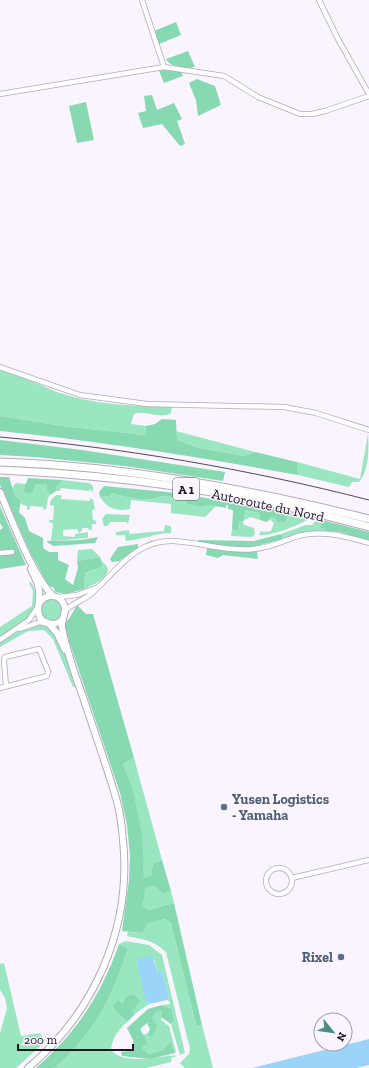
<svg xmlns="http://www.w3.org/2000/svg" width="369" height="1068" font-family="'Zilla Slab',serif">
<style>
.green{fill:#99e6c0}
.forest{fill:#87d9b1}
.water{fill:#9bd4f9}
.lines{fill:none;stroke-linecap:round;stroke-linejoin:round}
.minor-casing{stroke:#b4a9bf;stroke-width:6}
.major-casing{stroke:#b4a9bf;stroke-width:8}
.highway-casing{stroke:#b4a9bf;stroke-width:9}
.minor{stroke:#fff;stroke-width:4.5}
.major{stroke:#fff;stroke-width:6}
.highway{stroke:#fff;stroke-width:7}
.rail{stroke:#504c54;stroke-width:1}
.service-dot{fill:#5c6f8a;stroke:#f9f4fe;stroke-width:1.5}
.labels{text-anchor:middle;stroke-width:3;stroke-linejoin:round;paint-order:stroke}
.shield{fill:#f9f4fe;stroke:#5f5b63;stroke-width:1}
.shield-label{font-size:13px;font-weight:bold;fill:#1d1921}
.street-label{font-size:14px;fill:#1d1921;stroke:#f9f4fe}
.service-label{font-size:14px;font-weight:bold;fill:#4e5e75;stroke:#f9f4fe;text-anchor:start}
</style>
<rect width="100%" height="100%" fill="#f9f4fe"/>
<g class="green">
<path d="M0,370C21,374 40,386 60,393C95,405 135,406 172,407L171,413C160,420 146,409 134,414L131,424L146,426L145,435L62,426L0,416Z"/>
<polygon points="176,431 255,452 245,456 199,448 177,440"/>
<path d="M368,434C369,449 369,471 359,482H352L349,487L298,475L297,462L360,479Z"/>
<polygon points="62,480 89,483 93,486 93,492 90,489 89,491 61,488 60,491 56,491 57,486 60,484"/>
<polygon points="16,483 26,484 23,492 30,494 34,491 36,484 47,484 46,488 50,495 48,498 46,509 44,510 43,507 30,506 30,509 27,510 27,506 21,504 21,500 15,496 12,488"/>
<path d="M111,493H117L118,495C130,498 151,503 161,496L184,498L203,507L210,505L216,506L205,517L171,513V504L131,500L130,509C117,512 107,508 100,497L110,496Z"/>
<path d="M57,495H61V499L90,501V498L93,500L95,509L92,510L93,520L96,521V524H92V530H89L88,528H82V531L78,533V529L63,530V536L75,537V534L88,532V538L51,541L53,523L49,522V520H53L54,506L50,505C50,500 53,497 57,495Z"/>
<polygon points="245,510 259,513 260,520 250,517 243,521 244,525 254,528 255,534 252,537 231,536 232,529 238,531 239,521"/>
<path d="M288,512L311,517C305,524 268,537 259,535L261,531L264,532L271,531L274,523L269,519L271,517L276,519L277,523L286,522Z"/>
<polygon points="106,514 130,515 128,524 126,522 110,522 108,526 104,526 102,519"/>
<polygon points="317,519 322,520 320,527 327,531 305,532 283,539 281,534 306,525 312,525"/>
<path d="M165,525L171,526V533C155,533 142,540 126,541L125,535H116V532L129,530V534L164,531Z"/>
<polygon points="92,549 100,557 77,561 78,550"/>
<path d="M101,560L108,568C108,579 93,585 84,589L85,573L103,566Z"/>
<path d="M31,582C38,596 37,599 33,614L0,637V627L32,606L33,591L29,583Z"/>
<circle cx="52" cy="610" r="11"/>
<path d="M40,624C61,627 69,669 75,687H73L53,639L44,630L28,631L0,647V643L19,631Z"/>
<path d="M134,758L162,860L153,863L151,875L144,878C142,836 137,804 123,764Z"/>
<polygon points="155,886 163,894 171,891 174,903 149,910 141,907 146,887"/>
<path d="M164,919L171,923L196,1025H202L213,1068H185L180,1063L189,1054L190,1049L166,952C153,940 145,940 127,936L128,932L143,933L147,924Z"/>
<path d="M126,941L149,945L162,955L185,1053L180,1055L171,1024L174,1021L172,1009L162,1005L170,1004V1002L167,1000L169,997L162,971L158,973L154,959L146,1002L149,1004L135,1014L118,999L112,1007L127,1022C118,1030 112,1039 111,1050C127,1068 171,1053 177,1056L171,1058V1062L146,1068H54C94,1034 113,996 128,948L119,944Z"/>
<polygon points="4,963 21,1036 40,1033 46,1041 16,1068 0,1068 0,1033 7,1008 5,998 0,990 0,964"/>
<polygon points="157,1011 162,1011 161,1020 169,1026 176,1052 175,1053 171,1041 163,1050 149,1054 142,1048 148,1043 143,1035 148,1033 147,1036 152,1037 152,1018"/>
</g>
<g class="forest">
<polygon points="176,22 181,35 159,44 154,31"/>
<path d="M188,51L195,67C187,69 171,68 166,59Z"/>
<polygon points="167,69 180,70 183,76 164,83 159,71"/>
<polygon points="197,79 215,86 221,105 198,116 196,100 189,83"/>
<polygon points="152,95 157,110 174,103 182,119 177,121 185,144 180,146 162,124 143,128 138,113 146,111 144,96"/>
<polygon points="86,102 94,140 77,143 69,106"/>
<path d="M0,416L62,426L145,435L146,426L155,424L162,419L176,420L177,440L199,448L245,456L255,452L297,462L298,475C199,457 100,441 0,431Z"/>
<polygon points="0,440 82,450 225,472 223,481 125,466 35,457 0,455"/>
<polygon points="0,477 9,477 15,496 21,500 19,512 25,518 29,531 43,538 43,548 49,552 58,552 58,560 69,565 65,579 73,585 78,568 77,561 100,557 103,566 85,573 84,589 66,594 55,592 54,588 48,585 31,554 0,485"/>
<polygon points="28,478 62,480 60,484 57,486 56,491 50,495 46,488 47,484 36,484 34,491 30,494 23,492"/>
<path d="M104,486L177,493L288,512L286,522L277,523L276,519L271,517L267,522L260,520L259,513L245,510L243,521H239L238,531L232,529L233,510L228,509V505H226V508L210,505L203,507L188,504L184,498L161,496C150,503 130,498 118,495L116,493H111L110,496L100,497L99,492Z"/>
<polygon points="0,506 26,565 0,569 0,530 3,528 0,523"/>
<polygon points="322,520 369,532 369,541 340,532 327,531 320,527"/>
<polygon points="281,534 283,539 256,546 258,559 223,555 218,558 206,555 208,543 198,542 198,540 254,541"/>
<polygon points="98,537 95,543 54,546 48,543 47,541 81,540"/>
<polygon points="138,544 138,548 119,561 112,562 110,559 118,547"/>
<polygon points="77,605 86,614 93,614 134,758 123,764 133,791 142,834 144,878 151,875 153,863 162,860 171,891 163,894 155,886 146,887 142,907 149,910 174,903 202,1025 196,1025 171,923 164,919 147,924 143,933 122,931 129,880 130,856 127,825 120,793 65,629 64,623 69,619"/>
<path d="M119,944L128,948C113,996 94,1034 54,1068H36C77,1032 101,995 119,944Z"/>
<polygon points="134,994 140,1001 132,1011 135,1014 127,1022 112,1007 118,999 123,1004 126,997"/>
<polygon points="162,1005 172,1009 174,1021 171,1024 161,1017 162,1011 157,1011 152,1018 157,1026 152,1037 147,1036 150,1029 147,1023 140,1029 148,1043 142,1048 149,1054 163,1050 171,1041 175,1053 150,1059 122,1056 121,1052 134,1050 133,1040 127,1028 148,1009"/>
</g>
<g class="water">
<polygon points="152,956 158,973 162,971 169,997 167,1000 149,1004 146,1002 137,961 139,958"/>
<polygon points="369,1039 369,1065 356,1068 252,1068"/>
</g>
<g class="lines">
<g class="minor-casing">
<g id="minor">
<polyline points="142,0 164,67"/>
<polyline points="319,0 338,39 369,94"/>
<polyline points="0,94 164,67 224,76 258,97 300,114 312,114 325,111 369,96"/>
<polyline points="0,367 80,395 147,404 284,407 316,413 369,430"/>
<polyline points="0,553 12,552"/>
<polyline points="58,597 77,595 96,588"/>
<path d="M66,610C73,603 84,600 91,594C116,572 136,539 173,541C199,542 228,552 254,549C269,548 281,542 295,537C320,529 344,536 369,543"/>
<polyline points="20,629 40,622 45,623"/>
<polyline points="0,640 29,620 37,608"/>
<polyline points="0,688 47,676 48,671 39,649 5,657 4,661 6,686"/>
<circle cx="279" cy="881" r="13"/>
<polyline points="292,878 369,860"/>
</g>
</g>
<g class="major-casing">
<g id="major">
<path d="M0,492C12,520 32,575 53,596"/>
<path d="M31,569C34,575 38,583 39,590C41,601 32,619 48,623C54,625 59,623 63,619"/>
<polyline points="49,624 57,633 65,650"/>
<path d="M28,1068C95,1012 132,927 123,840C122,826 120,811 116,798C106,764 94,731 83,697C75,674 66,651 62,627C61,620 66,614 65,607C61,594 46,592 39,604"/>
</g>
</g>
<g class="highway-casing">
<g id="highway">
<path d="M0,462C125,466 248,489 369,519"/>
<path d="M0,470C124,475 250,494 369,527"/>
</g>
</g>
<use href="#minor" class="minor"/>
<use href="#major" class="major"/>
<use href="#highway" class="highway"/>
<path class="rail" d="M0,437C124,448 248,469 369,500"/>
</g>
<g class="service-dot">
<circle cx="224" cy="807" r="4"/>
<circle cx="341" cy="957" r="4"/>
</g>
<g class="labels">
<rect class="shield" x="173" y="478" width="26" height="22" rx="3"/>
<g class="shield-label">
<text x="186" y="494">A 1</text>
</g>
<g class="street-label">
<text transform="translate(268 505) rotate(12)" y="5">Autoroute du Nord</text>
</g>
<g class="service-label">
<text x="232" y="804">Yusen Logistics<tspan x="232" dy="16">- Yamaha</tspan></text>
<text x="333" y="962" text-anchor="end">Rixel</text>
</g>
</g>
<g transform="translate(333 1032) rotate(119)"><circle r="19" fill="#f9f4fe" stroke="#a19ca6"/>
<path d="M0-3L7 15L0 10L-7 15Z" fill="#488d83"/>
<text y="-6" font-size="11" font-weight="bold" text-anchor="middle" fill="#1d1921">N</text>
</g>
<path d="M18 1044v6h115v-6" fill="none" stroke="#1d1921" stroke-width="2"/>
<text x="24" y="1044" font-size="12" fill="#1d1921" stroke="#f9f4fe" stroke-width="3" paint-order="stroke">200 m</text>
</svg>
